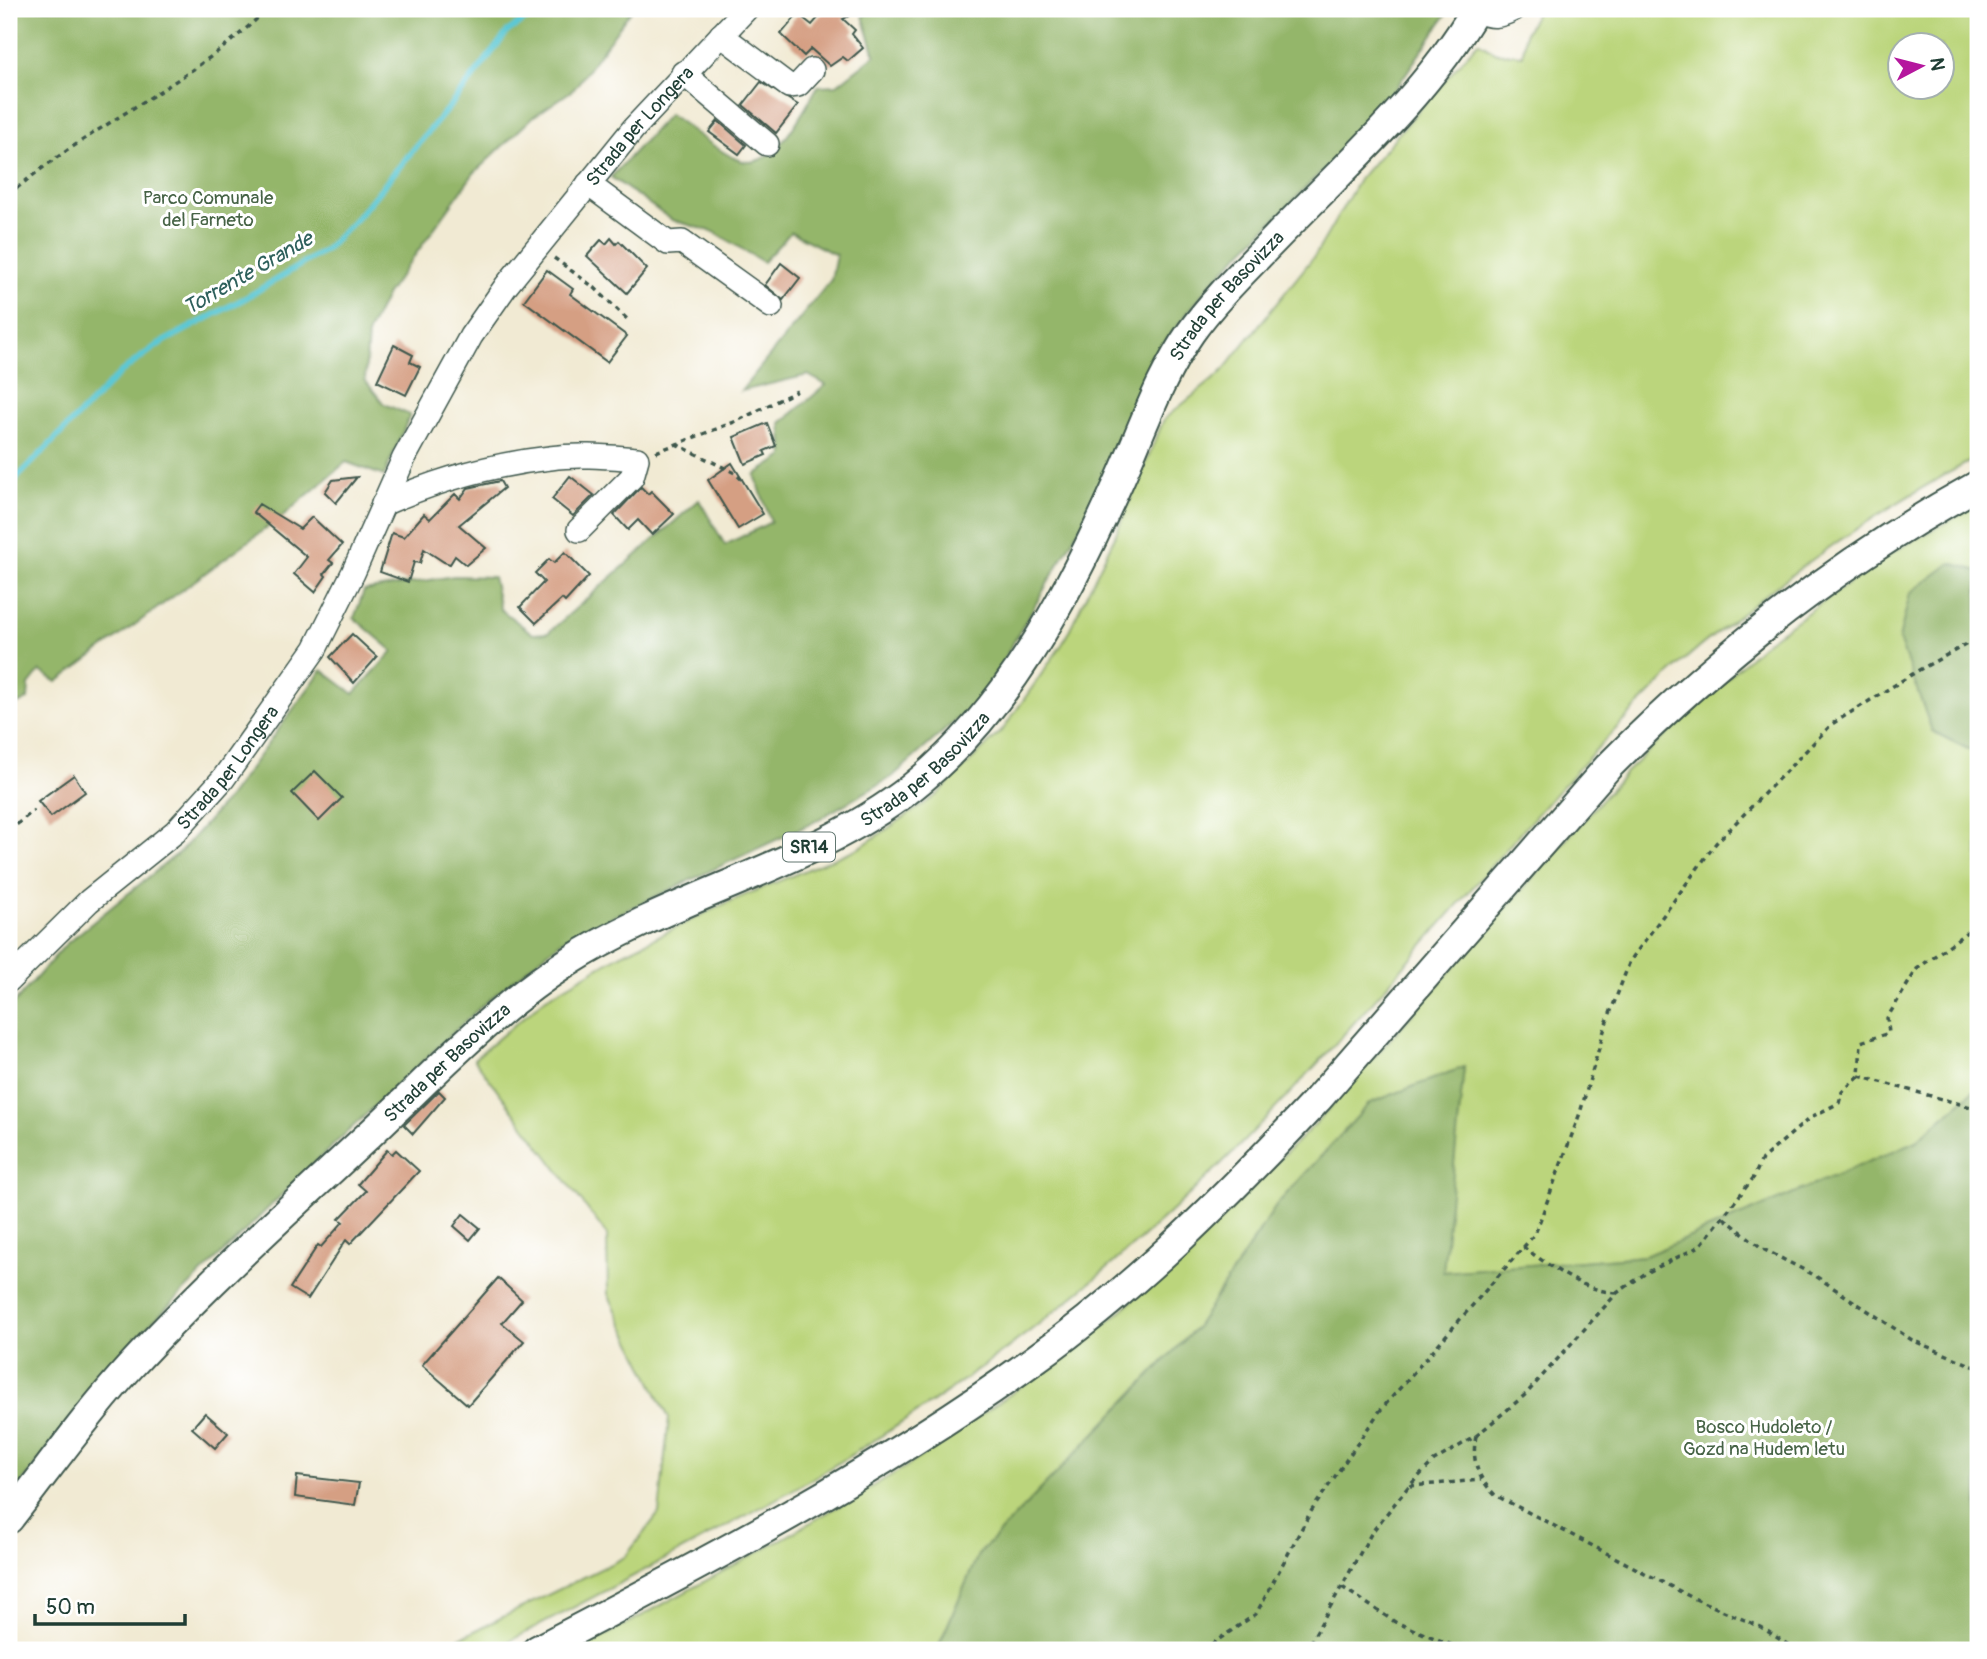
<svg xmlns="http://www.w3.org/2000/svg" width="1987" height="1659" font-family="Pangolin,sans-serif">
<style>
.green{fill:#bbd57b;stroke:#6d8958;stroke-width:2;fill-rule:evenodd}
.forest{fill:#94b66b;stroke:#5a7a50;stroke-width:2}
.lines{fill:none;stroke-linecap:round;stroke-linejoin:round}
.stream{stroke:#5cc8d5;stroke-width:6}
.building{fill:#d59f83}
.minor-casing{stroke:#3e574c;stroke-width:26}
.major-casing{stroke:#3e574c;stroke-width:32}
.path{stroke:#3e574c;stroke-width:3.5;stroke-dasharray:5 5;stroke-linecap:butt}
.minor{stroke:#fff;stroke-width:23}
.major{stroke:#fff;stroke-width:28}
.labels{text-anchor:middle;stroke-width:6;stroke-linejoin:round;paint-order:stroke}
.shield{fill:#fff;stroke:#627771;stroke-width:2}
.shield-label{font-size:18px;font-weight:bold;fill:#1f3d34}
.street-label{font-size:19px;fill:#1f3d34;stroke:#fff}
.park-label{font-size:19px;fill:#466346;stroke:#fff}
.water-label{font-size:21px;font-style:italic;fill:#2e605c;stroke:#fff}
</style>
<rect width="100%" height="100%" fill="#fff"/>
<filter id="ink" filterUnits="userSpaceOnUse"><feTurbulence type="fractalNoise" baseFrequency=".0143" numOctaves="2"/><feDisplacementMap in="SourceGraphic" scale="14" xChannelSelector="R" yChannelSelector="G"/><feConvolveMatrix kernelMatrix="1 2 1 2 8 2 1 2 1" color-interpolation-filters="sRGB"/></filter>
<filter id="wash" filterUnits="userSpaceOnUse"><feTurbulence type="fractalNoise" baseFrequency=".00686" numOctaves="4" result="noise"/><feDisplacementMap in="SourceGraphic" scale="28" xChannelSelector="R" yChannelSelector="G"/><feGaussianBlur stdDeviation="1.57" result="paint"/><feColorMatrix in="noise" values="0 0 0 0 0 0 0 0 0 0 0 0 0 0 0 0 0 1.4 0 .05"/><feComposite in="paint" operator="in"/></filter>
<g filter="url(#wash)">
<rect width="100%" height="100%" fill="#f1ead3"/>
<g class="green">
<path d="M1538,9H1978V457C1894,501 1819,551 1745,611C1723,629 1698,646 1678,666C1507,832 1366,1027 1193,1191C1077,1301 946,1400 808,1481C705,1540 598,1594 493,1650H436L625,1557L659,1513L669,1418L608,1294L607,1235L474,1059L546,998L620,955L726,903L859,848L937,795L1004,728L1063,643L1115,536L1164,419L1220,374L1316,254L1360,178L1478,42L1497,53L1523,55L1525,34ZM1899,46H1941V88H1899Z"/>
<polygon points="1978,505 1978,571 1951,564 1932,731 1978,754 1978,1087 1915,1142 1645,1256 1442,1272 1464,1068 1370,1103 1278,1203 1195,1329 978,1555 937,1650 579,1650 784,1538 907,1466 1085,1342 1167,1270 1317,1122 1625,773 1767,641 1895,551"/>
</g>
<g class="forest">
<polygon points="9,9 632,9 574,89 533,117 474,173 387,294 368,332 365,380 384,404 410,415 384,476 346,462 284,515 57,682 40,671 29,685 28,699 9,708"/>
<path d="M877,9H1450L1377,116L1211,283L1164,343L1098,496L982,697L892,777L810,824L563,940L486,1002L312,1165L119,1355L9,1500V1009L66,944L182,850L228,798L322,670L354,694L393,651L354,618L364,591L454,576L493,577L500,609L533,634L548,633L699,500L725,545L771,522L755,475L784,456L781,423L826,385L808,375L741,391L831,280L836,255L791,232L763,262L714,232L672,220L611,177L669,114C690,128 713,148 736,159C773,177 804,109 818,86L837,85L875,55L863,16Z"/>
<polygon points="1951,563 1978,571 1978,754 1932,731 1899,639 1910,593"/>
<polygon points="1464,1067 1443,1272 1645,1256 1915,1142 1978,1087 1978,1650 937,1650 978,1555 1195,1329 1278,1203 1370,1103"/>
</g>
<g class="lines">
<polyline class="stream" points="9,486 121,372 159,344 247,297 325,250 354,221 468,84 508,31 542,9"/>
</g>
<g id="blocks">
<g class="building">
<polygon points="826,9 862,9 843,19 855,30 852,34 863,48 848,61 843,57 830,66 811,49 804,56 781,34 798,14 812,25"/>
<polygon points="761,82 798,105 776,133 743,105"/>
<polygon points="718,121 746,145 739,154 709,132"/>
<polygon points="611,238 616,244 619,241 647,269 627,293 587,256 601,240 606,244"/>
<polygon points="781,263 800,278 783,300 765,285"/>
<polygon points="547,270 573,289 570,294 627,336 607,362 524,301"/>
<polygon points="394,345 413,355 410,362 420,367 406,395 377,381"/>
<polygon points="767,423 776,446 764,451 766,455 745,464 734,437"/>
<polygon points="732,463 763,514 738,529 708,480"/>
<polygon points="570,476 594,495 573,516 552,499"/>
<polygon points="357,477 336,503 325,492 333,480"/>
<polygon points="500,481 504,488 459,525 486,548 466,565 455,556 450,564 444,562 424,549 420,563 414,562 408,582 380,572 392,533 404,537 424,514 430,519 455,494 460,499 468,488"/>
<polygon points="641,487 648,494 651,491 674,514 652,535 638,520 628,530 614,515"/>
<polygon points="259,504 300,529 312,517 342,545 329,560 333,563 324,574 326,576 315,592 294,574 307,557 253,512"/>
<polygon points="565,552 589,576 565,602 562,599 536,623 520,607 544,582 535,573 549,559 554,563"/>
<polygon points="352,634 377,657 354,683 330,657"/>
<polygon points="315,771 342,798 319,821 292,793"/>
<polygon points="74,775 85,792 51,817 38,801"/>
<polygon points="439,1091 445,1097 413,1134 404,1125"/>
<polygon points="387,1150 392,1154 396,1150 419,1171 350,1244 346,1240 308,1299 290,1288 318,1245 321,1247 343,1222 339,1219 366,1191 358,1184"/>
<polygon points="463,1214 480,1228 470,1240 454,1226"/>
<polygon points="498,1278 522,1300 502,1323 524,1341 468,1405 422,1365"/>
<polygon points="205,1413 228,1433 215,1448 192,1428"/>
<polygon points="297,1476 359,1483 355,1505 295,1497"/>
</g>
</g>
</g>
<g filter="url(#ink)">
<use href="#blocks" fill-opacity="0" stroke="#3e574c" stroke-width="2"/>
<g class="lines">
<g class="minor-casing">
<g id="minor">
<path d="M1475,10C1491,18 1499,17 1514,9"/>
<polyline points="721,35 789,86 798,85 812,70"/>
<polyline points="683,73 767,144"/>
<polyline points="588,184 668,243 682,242 771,306"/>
<path d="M383,504C435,481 494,464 550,458C579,454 609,457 637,459L632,477L579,530"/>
<path id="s1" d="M9,980L89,901L175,832L223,779L315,649L353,573L404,458L471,336L506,286L634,128L746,9"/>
</g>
</g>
<g class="major-casing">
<g id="major">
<path id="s2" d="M9,1519C49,1468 87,1414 130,1367C205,1285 289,1210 370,1134C433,1075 493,1010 565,964C674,894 810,867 911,788C1007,712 1067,597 1116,488C1140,436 1158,379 1191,332C1214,300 1243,272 1270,244C1341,170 1424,98 1476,9"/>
<path d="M537,1650C707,1562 879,1472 1034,1360C1139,1285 1231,1192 1318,1099L1608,767C1719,655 1840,561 1978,485"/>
</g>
</g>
<g class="path">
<path d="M9,195C90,124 191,85 267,9"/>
<polyline points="554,258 595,288 627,319"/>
<polyline points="676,444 735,473 743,481"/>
<polyline points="656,452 737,421 797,391"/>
<polyline points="9,831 34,810"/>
<polyline points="1859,1076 1978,1109"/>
<polyline points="1724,1218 1763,1249 1814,1275 1912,1340 1978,1368"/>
<path d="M1523,1247C1550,1266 1583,1291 1617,1293"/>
<path d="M1476,1436C1471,1461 1478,1478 1495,1495L1691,1597L1761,1627L1796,1650"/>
<polyline points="1410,1486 1481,1480"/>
<polyline points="1342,1587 1395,1622 1464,1650"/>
<polyline points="1203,1650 1256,1614 1310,1513 1379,1412 1535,1234 1580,1113 1606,1024 1630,961 1716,843 1832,724 1919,670 1978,638"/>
<polyline points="1213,1650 1215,1645 1220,1650"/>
<polyline points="1303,1650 1310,1643 1372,1532 1408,1487 1434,1461 1476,1436 1526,1394 1617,1293 1646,1273 1700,1246 1754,1177 1762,1159 1811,1117 1839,1103 1842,1092 1859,1076 1861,1042 1889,1033 1887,1018 1917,969 1971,929 1978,928"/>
</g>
<use href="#minor" class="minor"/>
<use href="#major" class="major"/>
</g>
</g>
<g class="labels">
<rect class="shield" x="783" y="832.5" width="52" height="29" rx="5"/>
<g class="shield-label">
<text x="809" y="853">SR14</text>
</g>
<g class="street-label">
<text dy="7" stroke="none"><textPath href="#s1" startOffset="1073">Strada per Longera</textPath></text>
<text dy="7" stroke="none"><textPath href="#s2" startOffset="1768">Strada per Basovizza</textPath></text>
<text dy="7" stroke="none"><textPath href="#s1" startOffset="306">Strada per Longera</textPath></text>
<text dy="7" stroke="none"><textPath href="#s2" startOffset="1200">Strada per Basovizza</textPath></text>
<text dy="7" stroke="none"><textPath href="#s2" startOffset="634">Strada per Basovizza</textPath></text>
</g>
<g class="park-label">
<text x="208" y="204">Parco Comunale<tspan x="208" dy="22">del Farneto</tspan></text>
<text x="1764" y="1433">Bosco Hudoleto /<tspan x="1764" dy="22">Gozd na Hudem letu</tspan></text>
</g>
<g class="water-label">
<text transform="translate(248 273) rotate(-30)" y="7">Torrente Grande</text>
</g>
</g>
<rect width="1987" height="1659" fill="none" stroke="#fff" stroke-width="35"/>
<g transform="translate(1921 66) rotate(83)"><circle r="33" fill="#ffffff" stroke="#a5b1ae" stroke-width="2"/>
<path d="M0-5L12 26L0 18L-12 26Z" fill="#b5179e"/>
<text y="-10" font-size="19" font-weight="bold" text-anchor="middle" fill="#1f3d34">N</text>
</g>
<path d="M35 1614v10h150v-10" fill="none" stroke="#1f3d34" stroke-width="3.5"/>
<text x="46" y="1614" font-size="21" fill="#1f3d34" stroke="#ffffff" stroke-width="5" paint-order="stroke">50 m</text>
</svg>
